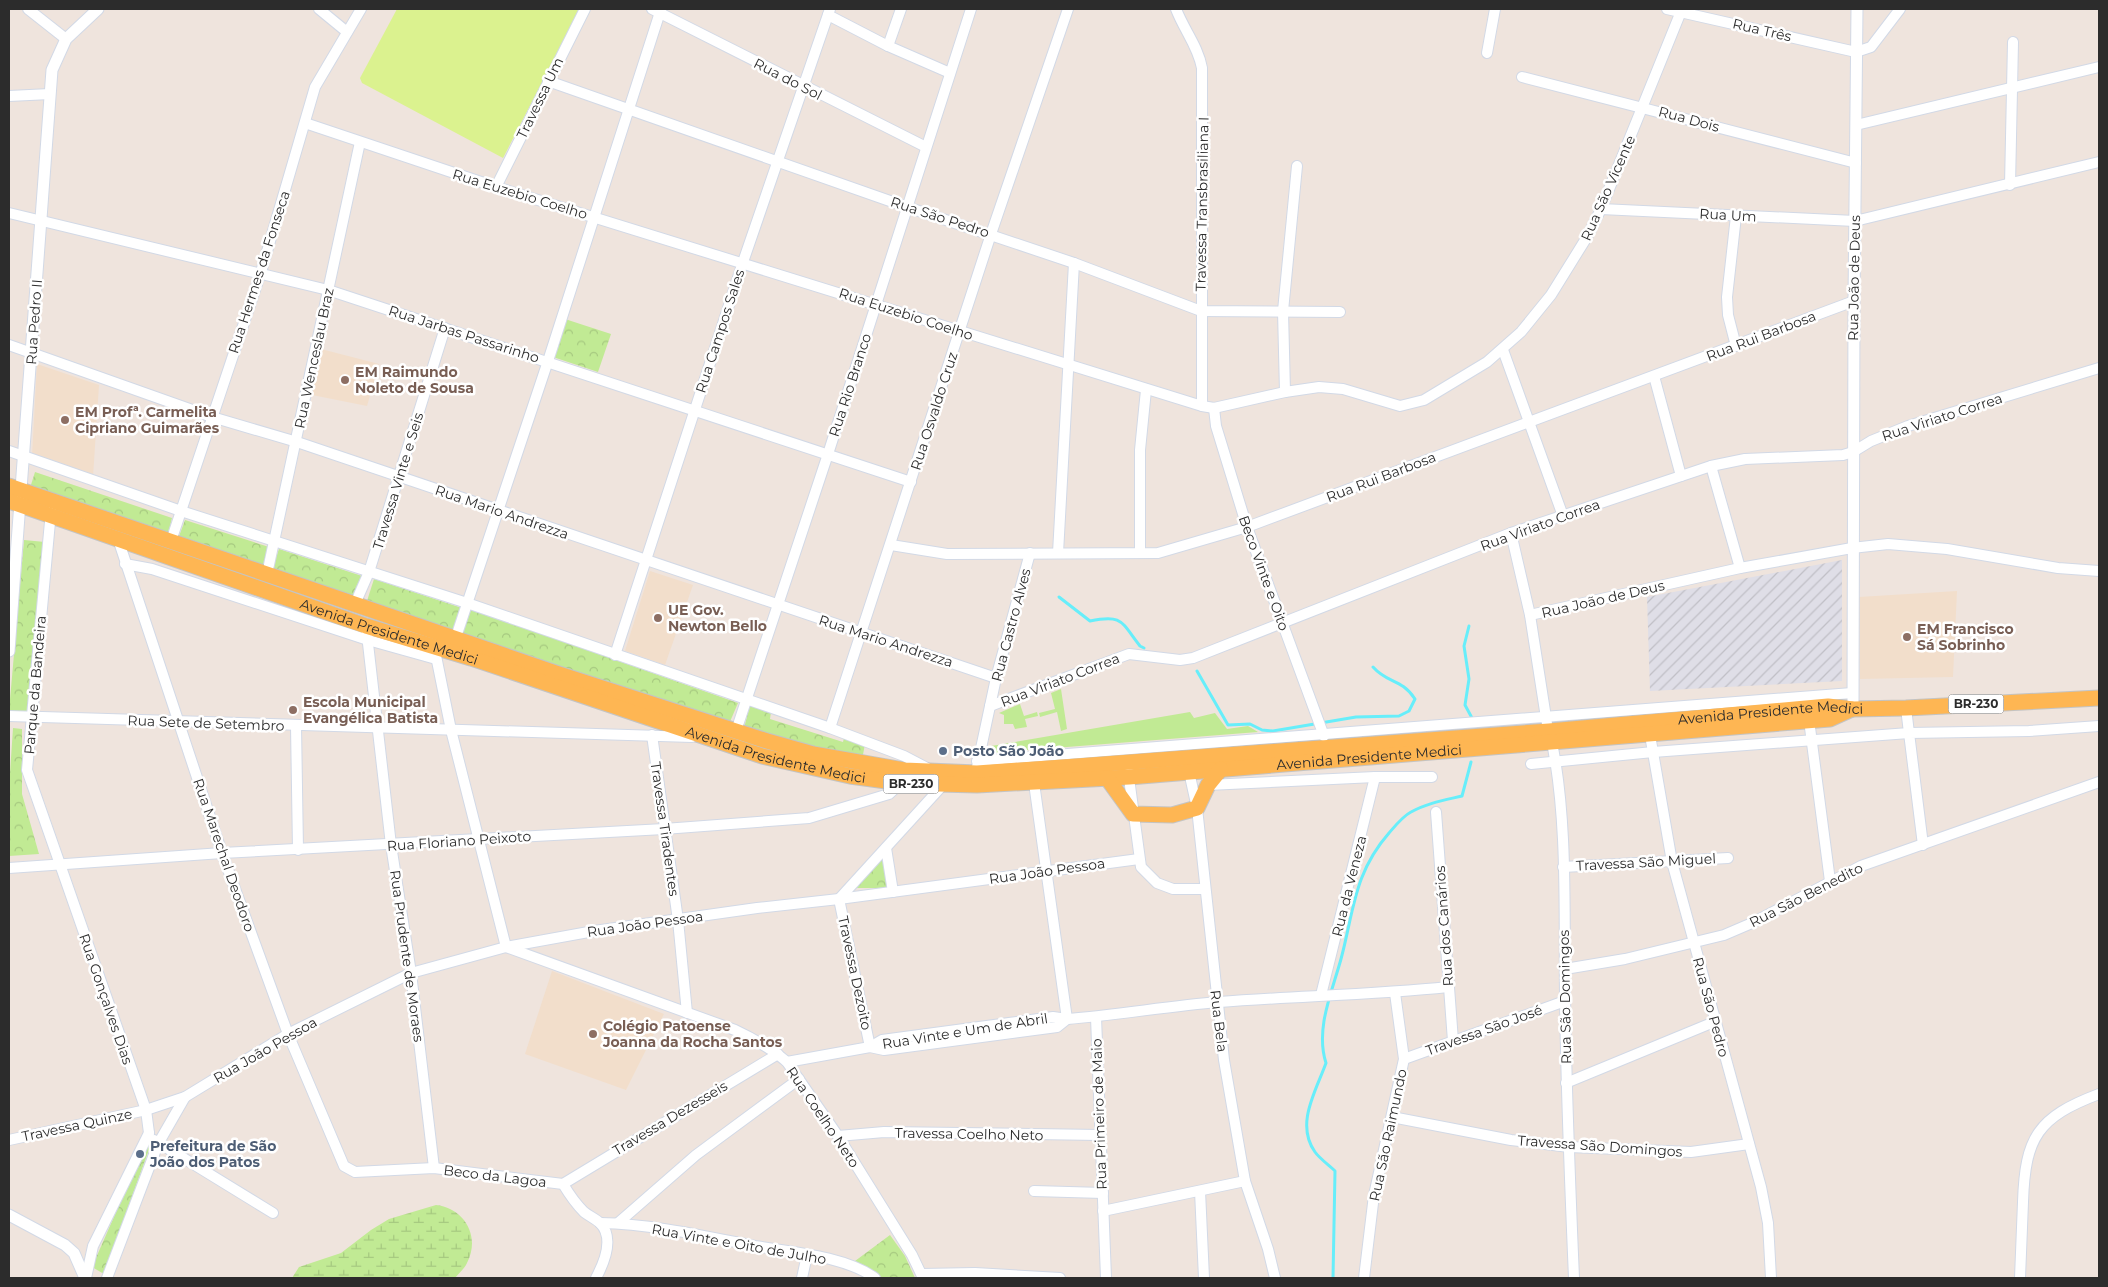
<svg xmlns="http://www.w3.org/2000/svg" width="2108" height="1287" font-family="Montserrat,sans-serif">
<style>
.industrial{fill:url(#industrial-furrows)}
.education{fill:#f2decb}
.grass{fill:#c1ea94}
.wetland{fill:url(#wetland-marsh)}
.park{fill:url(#park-crowns)}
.pitch{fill:#dbf28f}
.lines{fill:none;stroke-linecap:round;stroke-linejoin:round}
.stream{stroke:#67eefa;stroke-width:3}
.minor-casing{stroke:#d2d9e6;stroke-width:12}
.tertiary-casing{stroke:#d2d9e6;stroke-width:13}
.primary-casing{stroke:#c4c4c4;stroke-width:17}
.minor{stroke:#fff;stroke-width:10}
.tertiary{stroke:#fff;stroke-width:11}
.primary{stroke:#feb653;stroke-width:15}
.education-dot{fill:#8d6e63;stroke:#fff;stroke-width:2}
.service-dot{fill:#5c6f8a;stroke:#fff;stroke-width:2}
.labels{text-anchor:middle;stroke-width:5;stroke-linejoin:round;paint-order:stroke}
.shield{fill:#fff;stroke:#6b6b6b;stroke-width:1}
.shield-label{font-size:12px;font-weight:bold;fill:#2c2c2c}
.street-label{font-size:14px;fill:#2c2c2c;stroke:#fff}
.education-label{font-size:14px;font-weight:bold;fill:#785e54;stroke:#fff;text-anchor:start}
.service-label{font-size:14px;font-weight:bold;fill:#4e5e75;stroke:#fff;text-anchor:start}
</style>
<defs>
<pattern id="industrial-furrows" width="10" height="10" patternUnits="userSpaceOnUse" patternTransform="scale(1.25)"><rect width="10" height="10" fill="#dfdee7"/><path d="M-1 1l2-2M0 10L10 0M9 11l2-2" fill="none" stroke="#c0bfc6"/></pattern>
<pattern id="wetland-marsh" width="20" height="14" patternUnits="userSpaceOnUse" patternTransform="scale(1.25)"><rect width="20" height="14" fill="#c1ea94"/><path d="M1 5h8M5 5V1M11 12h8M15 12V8" fill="none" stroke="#a6c980"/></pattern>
<pattern id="park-crowns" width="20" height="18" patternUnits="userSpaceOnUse" patternTransform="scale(1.25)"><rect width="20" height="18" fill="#c1ea94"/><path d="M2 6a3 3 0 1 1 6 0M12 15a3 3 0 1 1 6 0" fill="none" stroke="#a6c980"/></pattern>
</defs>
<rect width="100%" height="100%" fill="#efe4dd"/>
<polygon class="industrial" points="1842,560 1842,681 1650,691 1647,597"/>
<g class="education">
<polygon points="321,349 379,364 367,406 312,395"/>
<polygon points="37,364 99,385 93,477 32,456"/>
<polygon points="650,571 693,585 665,665 625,651"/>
<polygon points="1957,591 1953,677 1860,679 1859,597"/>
<polygon points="552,971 664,1014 626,1090 525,1054"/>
</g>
<g class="grass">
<polygon points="1061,689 1067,729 1061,731 1057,712 1040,717 1039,713 1055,709 1051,693"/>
<polygon points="1020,704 1024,716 1037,712 1038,716 1025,719 1027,727 1015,729 1013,724 1004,724 1004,715 999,713"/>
<polygon points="1190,712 1194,718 1215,713 1227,729 1248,726 1258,732 992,753 991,746"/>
</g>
<path class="wetland" d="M436,1205C464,1208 481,1236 467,1263C465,1268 459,1273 455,1278H292L299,1267L341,1253L371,1230L389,1219Z"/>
<g class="park">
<polygon points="565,319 611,334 598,372 553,357"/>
<polygon points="35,472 172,518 168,535 30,488"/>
<polygon points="185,520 269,547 264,570 178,539"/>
<polygon points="24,540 45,542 29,713 9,711"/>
<polygon points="279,549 362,576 354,600 271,572"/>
<polygon points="374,579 462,608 453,633 366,604"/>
<polygon points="470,609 738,703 729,724 461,634"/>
<polygon points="750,705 771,712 770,719 843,742 844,738 865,744 862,760 744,728"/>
<polygon points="13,728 22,729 22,794 39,854 9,856 9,788"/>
<polygon points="883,858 887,888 855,888"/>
<polygon points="145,1146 150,1147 104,1274 92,1267"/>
<polygon points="890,1235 905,1256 915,1278 883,1278 855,1261"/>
</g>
<polygon class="pitch" points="397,9 580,9 503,158 362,83 360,78"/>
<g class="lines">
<g class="stream">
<path d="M1059,597L1090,621C1123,614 1121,622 1140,646L1144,648"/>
<polyline points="1469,626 1464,646 1469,679 1465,705 1472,718"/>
<path d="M1197,671L1228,725L1250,724L1262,730L1273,731L1356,717L1399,716L1409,711L1415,699C1401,678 1388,684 1373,667"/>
<path d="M1333,1278L1335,1171C1329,1165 1320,1159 1315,1152C1295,1124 1316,1091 1326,1063C1315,1029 1332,992 1341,959C1354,910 1354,873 1389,833C1395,826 1403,816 1411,812C1427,803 1445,800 1462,796L1471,762"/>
</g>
<g class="minor-casing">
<g id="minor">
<polyline points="28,9 66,39"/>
<polyline points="319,9 347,32"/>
<polyline points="652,9 926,147"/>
<path d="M1176,9C1184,30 1198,46 1202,68V406"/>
<polyline points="1667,9 1856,52 1871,47 1900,9"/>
<polyline points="828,15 888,46 950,73"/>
<polyline points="888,46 901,9"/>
<polyline points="1487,53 1495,9"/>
<polyline points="1522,77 1856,163"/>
<polyline points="548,81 907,207 1074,263 1201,311 1340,312"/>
<polyline points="9,96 50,94"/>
<polyline points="305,123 496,187 1202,406 1214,408 1285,392 1319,387 1343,389 1400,406 1424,400 1487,362 1521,332 1551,295 1587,237 1601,209 1682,9"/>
<polyline points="1856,125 2099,67"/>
<polyline points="2010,185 2013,42"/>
<polyline points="496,187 585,9"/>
<polyline points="1601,209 1855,221 2099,162"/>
<polyline points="9,213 328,290 911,482"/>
<polyline points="1736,216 1727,297 1728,315 1736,346"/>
<polyline points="9,345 212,417 297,442 996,678"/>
<polyline points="1503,350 1563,516"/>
<polyline points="1654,376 1681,476"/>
<polyline points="1285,392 1283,311 1297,166"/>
<polyline points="1214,408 1216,426 1247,527 1324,736"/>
<polyline points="9,451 181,511 467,603 830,728 904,756 929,769"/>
<polyline points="1711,466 1740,568"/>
<polyline points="51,511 27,770 146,1110 149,1133"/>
<polyline points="1511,533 1530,615 1547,724"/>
<path d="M118,539L222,853L288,1034L344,1166L355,1172L434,1168L563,1184C569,1194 576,1204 584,1212C589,1216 596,1219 600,1223C615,1238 604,1263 596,1278"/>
<polyline points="171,541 261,272 315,87 361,9"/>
<polyline points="891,545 947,554 1158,553 1247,527 1854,301"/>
<polyline points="1140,552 1140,450 1146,390"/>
<polyline points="1058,553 1074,263"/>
<polyline points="125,564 152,569 368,640 436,659"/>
<polyline points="267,574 360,142"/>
<polyline points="355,604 369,572 445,328"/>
<polyline points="1530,615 1740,568 1852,548 1888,544 1947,549 2058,568 2099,571"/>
<polyline points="366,626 391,845 411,973 434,1168"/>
<polyline points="456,637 548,361 661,9"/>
<path d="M434,646L451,730L506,947L735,1030C754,1039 771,1048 787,1062L838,1136L912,1255L923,1278"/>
<polyline points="615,655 743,262 830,9"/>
<polyline points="990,706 1129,654 1180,660 1193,658 1511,533 1711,466 1745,459 1843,455 1853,452 1871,441 1908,426 2099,368"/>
<polyline points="9,716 692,737"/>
<polyline points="1809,720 1830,881"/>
<polyline points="296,725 298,850"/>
<polyline points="830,728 991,234 1068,9"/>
<polyline points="736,731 828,454 971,9"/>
<polyline points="652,735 678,920 687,1013"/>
<polyline points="1650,735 1672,862 1761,1187 1768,1223 1771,1278"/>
<path d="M1551,738C1568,817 1564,913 1565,994C1566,1089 1570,1184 1574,1278"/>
<polyline points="977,761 1852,693"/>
<polyline points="1531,764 1653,752 1909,733 1906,708"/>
<polyline points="977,767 996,678 1030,553"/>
<polyline points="1188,767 1197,808 1224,1060 1245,1181 1268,1249 1275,1278"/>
<polyline points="1128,771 1141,867 1157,883 1173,889 1204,889"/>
<polyline points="1034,783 1067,1019"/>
<polyline points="1208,785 1375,777 1432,777"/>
<polyline points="1436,812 1453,1041"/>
<polyline points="1923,845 1909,733 2029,731 2099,726"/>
<polyline points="886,848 893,892"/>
<polyline points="1563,867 1728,858"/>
<polyline points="9,868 222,853 664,829 809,818 889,794 901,783"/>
<polyline points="1565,969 1625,959 1724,935 1752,923 1861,866 2099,782"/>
<polyline points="1321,995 1375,777"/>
<polyline points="1096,1017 1106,1278"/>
<polyline points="870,1047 839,899 942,786"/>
<polyline points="870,1047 884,1050 1057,1027 1067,1019"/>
<polyline points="1404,1059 1565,1001"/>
<path d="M787,1062L870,1047L882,1040L1053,1017L1067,1019C1118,1015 1169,1006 1219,1002C1295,996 1372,995 1448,987"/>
<polyline points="1566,1083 1714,1022"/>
<polyline points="1392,1117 1511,1140 1569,1147 1691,1152 1749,1144"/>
<polyline points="838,1136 884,1132 1100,1135"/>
<polyline points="9,1140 146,1110 185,1097 288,1034 411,973 506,947 594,931 757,908 839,899 1139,859"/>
<polyline points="154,1140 273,1213"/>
<polyline points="563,1184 778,1054"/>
<polyline points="1034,1191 1103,1193"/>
<polyline points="1200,1191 1204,1278"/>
<polyline points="1103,1211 1245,1181"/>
<path d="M600,1223C652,1224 704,1236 755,1246C791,1252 845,1256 875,1278"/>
<polyline points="618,1223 696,1155 799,1079"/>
<polyline points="922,1274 975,1273 1060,1278"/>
<polyline points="86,1278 93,1246 149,1133"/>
<polyline points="107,1278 158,1144 185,1097"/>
<polyline points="802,1278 807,1255"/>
<polyline points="1364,1278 1374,1195 1404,1059 1395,993"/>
<path d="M2020,1278C2021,1253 2022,1227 2023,1202C2025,1137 2038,1117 2099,1094"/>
</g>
</g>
<g class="tertiary-casing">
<g id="tertiary">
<polyline points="9,651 52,70 66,39 98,9"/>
<polyline points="1853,709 1854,301 1857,9"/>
<polyline points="9,1215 65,1245 74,1253 85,1278"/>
</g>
</g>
<g class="primary-casing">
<g id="primary">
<path id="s1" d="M9,486L556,673L767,741L813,754L904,770L977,773L1077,766L1549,731L1828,706L1853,709L1906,708L2099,698"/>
<path id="s2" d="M9,501L366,626L471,658L762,756L850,776L901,783L977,785L1129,777L1830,719L1852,709"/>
<polyline points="1107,778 1133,814 1172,815 1197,808 1208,785 1221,769"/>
</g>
</g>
<use href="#minor" class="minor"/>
<use href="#tertiary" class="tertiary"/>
<use href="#primary" class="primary"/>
</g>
<g class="education-dot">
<circle cx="345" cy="380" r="5"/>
<circle cx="65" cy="420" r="5"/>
<circle cx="658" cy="618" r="5"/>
<circle cx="1907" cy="637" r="5"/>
<circle cx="293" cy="710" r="5"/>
<circle cx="593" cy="1034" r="5"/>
</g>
<g class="service-dot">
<circle cx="943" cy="751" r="5"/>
<circle cx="140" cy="1154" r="5"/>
</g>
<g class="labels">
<g class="shield">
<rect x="1948.5" y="694.5" width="55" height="19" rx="4"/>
<rect x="883.5" y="774.5" width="55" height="19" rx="4"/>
</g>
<g class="shield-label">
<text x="1976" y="708">BR-230</text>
<text x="911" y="788">BR-230</text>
</g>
<g class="street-label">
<text transform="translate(1762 30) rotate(13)" y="5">Rua Três</text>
<text transform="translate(788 79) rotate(27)" y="5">Rua do Sol</text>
<text transform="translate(540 98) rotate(-64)" y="5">Travessa Um</text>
<text transform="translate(1689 119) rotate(15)" y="5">Rua Dois</text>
<text transform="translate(1608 188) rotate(-66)" y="5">Rua São Vicente</text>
<text transform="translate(520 194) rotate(17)" y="5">Rua Euzebio Coelho</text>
<text transform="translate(1202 204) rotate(-89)" y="5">Travessa Transbrasiliana I</text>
<text transform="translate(1728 215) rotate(3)" y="5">Rua Um</text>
<text transform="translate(940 217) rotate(18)" y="5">Rua São Pedro</text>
<text transform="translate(259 272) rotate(-72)" y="5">Rua Hermes da Fonseca</text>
<text transform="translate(1854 278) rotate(-89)" y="5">Rua João de Deus</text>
<text transform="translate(906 314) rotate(18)" y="5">Rua Euzebio Coelho</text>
<text transform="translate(34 322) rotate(-86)" y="5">Rua Pedro II</text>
<text transform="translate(720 331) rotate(-72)" y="5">Rua Campos Sales</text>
<text transform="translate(464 334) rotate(18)" y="5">Rua Jarbas Passarinho</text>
<text transform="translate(1761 336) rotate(-21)" y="5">Rua Rui Barbosa</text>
<text transform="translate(314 358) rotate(-78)" y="5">Rua Wenceslau Braz</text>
<text transform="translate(850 385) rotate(-72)" y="5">Rua Rio Branco</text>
<text transform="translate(934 411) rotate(-72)" y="5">Rua Osvaldo Cruz</text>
<text transform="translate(1942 417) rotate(-18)" y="5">Rua Viriato Correa</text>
<text transform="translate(1381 477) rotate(-21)" y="5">Rua Rui Barbosa</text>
<text transform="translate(398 481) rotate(-73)" y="5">Travessa Vinte e Seis</text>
<text transform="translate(502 512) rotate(19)" y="5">Rua Mario Andrezza</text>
<text transform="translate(1540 525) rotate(-20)" y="5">Rua Viriato Correa</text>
<text transform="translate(1264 573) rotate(70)" y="5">Beco Vinte e Oito</text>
<text transform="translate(1603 599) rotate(-13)" y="5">Rua João de Deus</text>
<text transform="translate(1011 625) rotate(-75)" y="5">Rua Castro Alves</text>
<text dy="5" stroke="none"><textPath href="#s2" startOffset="402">Avenida Presidente Medici</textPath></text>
<text transform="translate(886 641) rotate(18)" y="5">Rua Mario Andrezza</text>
<text transform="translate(1060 680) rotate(-21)" y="5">Rua Viriato Correa</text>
<text transform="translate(35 685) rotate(-85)" y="5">Parque da Bandeira</text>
<text dy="5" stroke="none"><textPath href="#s1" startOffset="1809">Avenida Presidente Medici</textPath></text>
<text transform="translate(206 723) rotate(2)" y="5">Rua Sete de Setembro</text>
<text dy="5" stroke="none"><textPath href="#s2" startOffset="808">Avenida Presidente Medici</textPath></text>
<text dy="5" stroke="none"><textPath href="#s2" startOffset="1406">Avenida Presidente Medici</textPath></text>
<text transform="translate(665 829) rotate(82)" y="5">Travessa Tiradentes</text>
<text transform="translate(459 841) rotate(-4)" y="5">Rua Floriano Peixoto</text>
<text transform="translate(224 855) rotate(71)" y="5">Rua Marechal Deodoro</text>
<text transform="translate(1646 862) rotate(-3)" y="5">Travessa São Miguel</text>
<text transform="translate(1047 871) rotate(-8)" y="5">Rua João Pessoa</text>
<text transform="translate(1349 886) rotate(-76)" y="5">Rua da Veneza</text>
<text transform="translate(1806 895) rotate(-27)" y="5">Rua São Benedito</text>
<text transform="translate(645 924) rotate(-8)" y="5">Rua João Pessoa</text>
<text transform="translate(1444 926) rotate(-94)" y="5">Rua dos Canários</text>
<text transform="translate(407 956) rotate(82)" y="5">Rua Prudente de Moraes</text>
<text transform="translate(855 973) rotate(78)" y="5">Travessa Dezoito</text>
<text transform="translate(1565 997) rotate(-91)" y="5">Rua São Domingos</text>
<text transform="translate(106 999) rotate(71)" y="5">Rua Gonçalves Dias</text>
<text transform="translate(1711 1007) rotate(75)" y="5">Rua São Pedro</text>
<text transform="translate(1219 1021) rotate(83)" y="5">Rua Bela</text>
<text transform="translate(1484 1030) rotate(-20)" y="5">Travessa São José</text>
<text transform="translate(965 1031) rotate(-9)" y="5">Rua Vinte e Um de Abril</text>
<text transform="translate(265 1050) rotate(-30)" y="5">Rua João Pessoa</text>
<text transform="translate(1099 1114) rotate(-92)" y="5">Rua Primeiro de Maio</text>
<text transform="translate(823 1117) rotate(56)" y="5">Rua Coelho Neto</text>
<text transform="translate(670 1118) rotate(-31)" y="5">Travessa Dezesseis</text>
<text transform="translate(77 1125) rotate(-12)" y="5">Travessa Quinze</text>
<text transform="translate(969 1134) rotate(1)" y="5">Travessa Coelho Neto</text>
<text transform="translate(1388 1135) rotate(-78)" y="5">Rua São Raimundo</text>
<text transform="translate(1600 1146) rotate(4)" y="5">Travessa São Domingos</text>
<text transform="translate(495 1176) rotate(7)" y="5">Beco da Lagoa</text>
<text transform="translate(739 1244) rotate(10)" y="5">Rua Vinte e Oito de Julho</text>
</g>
<g class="education-label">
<text x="355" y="377">EM Raimundo<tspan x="355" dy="16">Noleto de Sousa</tspan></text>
<text x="75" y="417">EM Profª. Carmelita<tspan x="75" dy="16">Cipriano Guimarães</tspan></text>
<text x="668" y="615">UE Gov.<tspan x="668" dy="16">Newton Bello</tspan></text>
<text x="1917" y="634">EM Francisco<tspan x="1917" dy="16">Sá Sobrinho</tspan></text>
<text x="303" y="707">Escola Municipal<tspan x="303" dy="16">Evangélica Batista</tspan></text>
<text x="603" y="1031">Colégio Patoense<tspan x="603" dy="16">Joanna da Rocha Santos</tspan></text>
</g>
<g class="service-label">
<text x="953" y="756">Posto São João</text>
<text x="150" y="1151">Prefeitura de São<tspan x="150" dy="16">João dos Patos</tspan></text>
</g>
</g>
<rect width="2108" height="1287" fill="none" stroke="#2c2c2c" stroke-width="20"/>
</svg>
